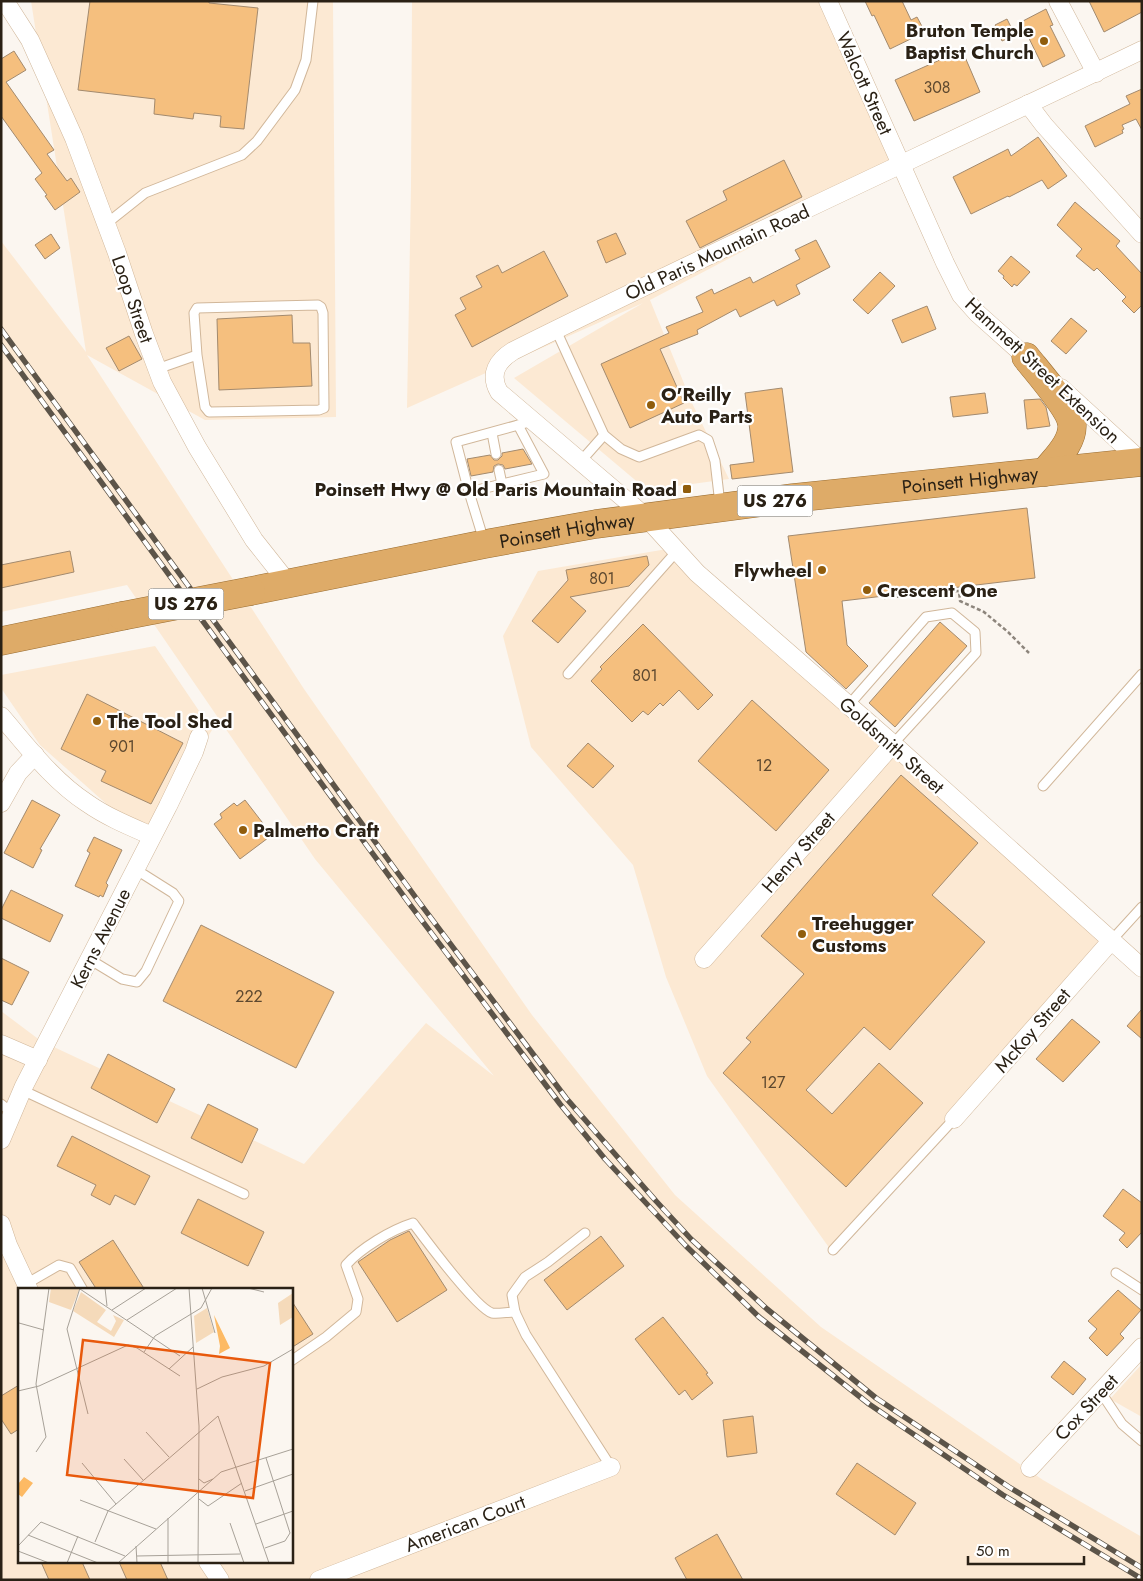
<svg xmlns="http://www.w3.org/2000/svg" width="1143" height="1581" font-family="Jost,sans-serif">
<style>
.built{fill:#fce9d3;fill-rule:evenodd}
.building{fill:#f5bf7e;stroke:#a38a6e}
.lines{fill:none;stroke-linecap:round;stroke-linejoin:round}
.service-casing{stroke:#d1b79a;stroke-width:11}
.minor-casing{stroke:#d1b79a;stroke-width:19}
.trunk-casing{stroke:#996d32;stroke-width:29}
.path{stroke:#8d857c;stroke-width:2.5;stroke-dasharray:4 2.5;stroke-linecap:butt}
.service{stroke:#fff;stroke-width:9}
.minor{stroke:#fff;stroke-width:18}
.trunk{stroke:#deab68;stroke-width:28}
.rail-casing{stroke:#5c5449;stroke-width:5.5}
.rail{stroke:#fff;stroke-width:4;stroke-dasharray:11;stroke-linecap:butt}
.trunk-bridge-casing{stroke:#996d32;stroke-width:29;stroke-linecap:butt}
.trunk-bridge{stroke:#deab68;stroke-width:28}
.poi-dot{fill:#905d0d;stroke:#fff;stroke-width:2}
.labels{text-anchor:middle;stroke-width:4.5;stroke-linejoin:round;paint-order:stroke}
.number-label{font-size:16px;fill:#5d482f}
.shield{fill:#fff;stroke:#6a645b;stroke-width:1}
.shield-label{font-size:18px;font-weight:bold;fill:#2a2115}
.poi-label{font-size:19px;font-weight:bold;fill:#2a2115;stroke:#fff;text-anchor:start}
.street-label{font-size:19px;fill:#2a2115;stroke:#fff}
.inset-road{fill:none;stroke:#a7a198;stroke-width:1}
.view{fill:#e8590c;fill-opacity:0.15;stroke:#e8590c;stroke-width:2.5}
.inset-edge{fill:none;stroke:#2a2115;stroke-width:2.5}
</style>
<rect width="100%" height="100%" fill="#fbf6f0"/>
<g class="built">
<path d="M31,1H333L336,417L205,420L87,355L304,689L532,1015L675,1195L821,1327L1043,1480L1142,1537V1580H1V1011L41,1041L304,1164L426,1023L494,1076L315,859L127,585L1,612V241L86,352ZM19,1290H291V1562H19Z"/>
<polygon points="412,1 829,1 909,164 650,300 692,403 729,479 647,490 514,378 643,303 407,408 411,186"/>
<polygon points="667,549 1106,944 830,1249 707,1076 666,977 633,865 531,747 503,636 538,571"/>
<polygon points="155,646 212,730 146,839 40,745 1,688 1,675"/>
<polygon points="1142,1364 1142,1417 1110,1399"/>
</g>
<g class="building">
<polygon points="90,1 209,1 209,3 258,8 244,129 220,127 221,116 194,113 193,119 154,114 155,99 78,90"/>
<polygon points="865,1 902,1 911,20 917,17 925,32 890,49 874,15 872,16"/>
<polygon points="1089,1 1142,1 1142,12 1104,32"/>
<polygon points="1046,9 1053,25 1050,26 1065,56 1043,67 1021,22"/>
<polygon points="1007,19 1015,35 1002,41 995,25"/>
<polygon points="962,50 980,92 914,121 895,80"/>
<polygon points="14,51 26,70 6,82 54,150 47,154 67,181 71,178 80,192 55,210 45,196 47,195 35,179 42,173 1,116 1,59"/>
<polygon points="1142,89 1142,130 1136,119 1122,125 1124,129 1122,130 1123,133 1095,147 1085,126 1130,104 1126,96"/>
<polygon points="1038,137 1067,176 1048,189 1042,180 1009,197 1008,196 971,214 953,177 1008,149 1011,156"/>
<polygon points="784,160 802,197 700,248 686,221 727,200 723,191"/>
<polygon points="1075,202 1120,241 1116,246 1142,274 1142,305 1134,313 1122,301 1126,297 1097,268 1094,271 1076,256 1082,249 1057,225"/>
<polygon points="616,233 626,254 606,263 597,241"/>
<polygon points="51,234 60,248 45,259 35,245"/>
<polygon points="816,240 830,267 796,285 800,294 777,306 774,300 740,317 736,309 697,330 698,334 660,349 684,403 630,428 601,364 669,333 666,327 703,312 696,297 712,289 714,294 750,277 753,283 800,259 795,250"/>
<polygon points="544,251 568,296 472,347 455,315 466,309 460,298 482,287 476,276 498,265 502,273"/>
<polygon points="1011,256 1030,272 1017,286 1014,284 1012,287 1003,278 1004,276 998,271"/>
<polygon points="880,272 895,286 868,314 853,300"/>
<polygon points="927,306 936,329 902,343 892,320"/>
<polygon points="292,315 293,343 310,343 312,386 219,390 217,319"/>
<polygon points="1071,318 1087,331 1066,354 1051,341"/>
<polygon points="129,336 142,359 119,371 106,348"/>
<polygon points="782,388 793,472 732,479 730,465 754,462 745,393"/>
<polygon points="985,393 988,413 953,417 950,397"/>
<polygon points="1040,399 1046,407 1050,426 1027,429 1024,400"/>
<polygon points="523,449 532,464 505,469 503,465 498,464 494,466 493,472 471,476 467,459 490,455 494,460 498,460 502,456 502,453"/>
<polygon points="1027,508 1035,578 842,601 847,645 868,666 846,689 806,652 788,536"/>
<polygon points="70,551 74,572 1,588 1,565"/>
<polygon points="647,556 649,565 629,586 570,597 586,611 558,643 532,621 568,580 566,570"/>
<polygon points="940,622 967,646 895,727 869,703"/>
<polygon points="643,624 713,695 698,710 679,690 663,706 660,703 648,715 643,711 632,722 591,681 602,669 600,667"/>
<polygon points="87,694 183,743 151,804 101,781 106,771 61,749"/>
<polygon points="752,700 829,770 776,831 698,761"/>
<polygon points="588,743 614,766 593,788 567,766"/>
<polygon points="901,775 978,843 932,895 985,942 890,1050 864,1027 806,1090 832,1114 879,1063 923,1103 846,1187 723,1073 751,1042 746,1038 804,974 761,936"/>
<polygon points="32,800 60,815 40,849 42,850 33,868 4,853"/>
<polygon points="245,800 272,835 240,859 214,824 222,818 220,814 234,803 237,806"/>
<polygon points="94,837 122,850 106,883 108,885 103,897 100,895 99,897 75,886 90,853 87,851"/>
<polygon points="11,890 63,915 50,942 1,918 1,910"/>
<polygon points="201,925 334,992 296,1068 163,1001"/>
<polygon points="1,958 29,972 12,1005 1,1000"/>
<polygon points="1142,1009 1142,1039 1127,1026"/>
<polygon points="1072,1019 1100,1042 1063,1082 1036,1059"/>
<polygon points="108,1054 175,1089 157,1123 91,1088"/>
<polygon points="208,1104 258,1129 242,1163 191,1138"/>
<polygon points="72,1136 150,1176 135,1205 115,1195 110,1205 91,1195 96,1185 57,1166"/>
<polygon points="1123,1189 1142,1203 1142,1232 1127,1248 1119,1240 1125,1233 1103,1216"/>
<polygon points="198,1199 264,1232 248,1266 181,1233"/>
<polygon points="409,1231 447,1290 397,1322 358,1262 390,1240"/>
<polygon points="601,1236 624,1266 567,1310 544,1280"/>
<polygon points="113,1240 145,1290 97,1290 79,1262"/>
<polygon points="1118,1290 1141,1310 1120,1334 1124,1338 1107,1356 1089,1338 1097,1329 1088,1321"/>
<polygon points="291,1300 313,1334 291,1348"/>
<polygon points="663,1317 708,1373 706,1374 713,1383 692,1400 685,1390 679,1395 635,1339"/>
<polygon points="1064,1361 1086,1379 1073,1395 1051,1377"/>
<polygon points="19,1385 19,1429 11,1434 1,1419 1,1396"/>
<polygon points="753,1416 757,1453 727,1457 723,1420"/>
<polygon points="857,1463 916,1503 895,1535 836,1494"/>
<polygon points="717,1534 743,1580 687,1580 675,1558"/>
<polygon points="41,1562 82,1562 90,1580 49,1580"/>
<polygon points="119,1562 160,1562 168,1580 127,1580"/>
</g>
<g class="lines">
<g class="service-casing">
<g id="service">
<polyline points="106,224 145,193 242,155 257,141 295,90 306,60 313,1"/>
<polyline points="556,330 604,435 621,449 639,457 699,435 708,440 715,461 720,504"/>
<polyline points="157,369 197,355 194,313 197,308 318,305 321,307 323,313 324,408 319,410 209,412 205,407 197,355"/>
<polyline points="492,433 496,454"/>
<polyline points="581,461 604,435"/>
<polyline points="499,470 502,484"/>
<polyline points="469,492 544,474 518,425"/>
<polyline points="484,541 469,492 456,442 533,421"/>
<polyline points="568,674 677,551"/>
<polyline points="848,706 926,617 952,613 975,632 976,653 893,744"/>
<polyline points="1043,786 1142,674"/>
<polyline points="1111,941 1142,907"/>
<polyline points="89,959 122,979 137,982 146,971 179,901 173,893 135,869"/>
<polyline points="22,1090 244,1194"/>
<polyline points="1,1104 12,1113"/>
<polyline points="833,1250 954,1119"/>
<polyline points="1116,1273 1142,1290"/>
<polyline points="26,1284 59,1265 70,1268 83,1290"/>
<polyline points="515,1312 526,1335 611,1467"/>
<path d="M291,1361L326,1337L356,1312L358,1299L346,1265C361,1248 391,1230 413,1223C425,1239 476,1308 492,1313C498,1314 508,1312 515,1312L512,1295L525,1277L548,1262L585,1233"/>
<polyline points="1100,1391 1122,1424 1142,1441"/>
</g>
</g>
<g class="minor-casing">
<g id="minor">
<polyline points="5,1 30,40 74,138 117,253 144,334 162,382 197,447 254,540 288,583"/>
<polyline points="828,1 945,263 961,295 977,313 1034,364"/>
<polyline points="1058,1 1096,73"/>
<path d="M1142,50C932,151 721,247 513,351C497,361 489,374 499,392L647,518L697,573L893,744L1142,968"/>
<polyline points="1028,104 1044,125 1142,234"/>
<polyline points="1061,388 1142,462"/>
<path d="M1,716C27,746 53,781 87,803C107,817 129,826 152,836"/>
<polyline points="1,803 18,773 35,755"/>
<polyline points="704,959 893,744"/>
<polyline points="1,1044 38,1060"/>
<polyline points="954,1119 1111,941"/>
<polyline points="1,1140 24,1086 168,806 194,752 199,737"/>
<polyline points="1,1224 8,1245 29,1290"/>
<polyline points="1030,1468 1142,1347"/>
<polyline points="208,1562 220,1580"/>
<polyline points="319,1580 611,1467"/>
</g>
</g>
<g class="trunk-casing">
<g id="trunk">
<path d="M1026,357C1036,370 1071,409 1072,425C1073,443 1055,459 1045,472"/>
<path id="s1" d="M251,591L485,544L596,524L793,498L1142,462"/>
<polyline points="1,641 122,616"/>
</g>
</g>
<polyline class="path" points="884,598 959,591 960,601 984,612 1008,632 1029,653"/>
<use href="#service" class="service"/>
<use href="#minor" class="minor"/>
<use href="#trunk" class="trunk"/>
<g class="rail-casing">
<g id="rail">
<polyline points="1,329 419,902 566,1098 656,1201 691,1239 767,1309 876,1398 1009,1487 1142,1568"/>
<polyline points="1,345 411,906 560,1104 605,1159 686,1246 759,1317 869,1404 1003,1495 1142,1579"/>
</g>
</g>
<use href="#rail" class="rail"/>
<g class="trunk-bridge-casing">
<polyline id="trunk-bridge" points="122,616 251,591"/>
</g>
<use href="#trunk-bridge" class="trunk-bridge"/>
</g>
<g class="poi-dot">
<circle cx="1044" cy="41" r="5"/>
<circle cx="651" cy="405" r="5"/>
<rect x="682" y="484" width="10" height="10" rx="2.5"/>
<circle cx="822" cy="570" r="5"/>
<circle cx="867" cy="590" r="5"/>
<circle cx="97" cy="721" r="5"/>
<circle cx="243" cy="830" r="5"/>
<circle cx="802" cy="934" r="5"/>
</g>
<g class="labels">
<g class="number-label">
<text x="937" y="93">308</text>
<text x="602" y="584">801</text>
<text x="645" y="681">801</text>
<text x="122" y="752">901</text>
<text x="764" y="771">12</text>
<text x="249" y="1002">222</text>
<text x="773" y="1088">127</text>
</g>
<g class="shield">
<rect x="737.5" y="485.5" width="75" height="31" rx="4"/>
<rect x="148.5" y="588.5" width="75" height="31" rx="4"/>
</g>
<g class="shield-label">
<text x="775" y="507">US 276</text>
<text x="186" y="610">US 276</text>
</g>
<g class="poi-label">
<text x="1034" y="37" text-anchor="end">Bruton Temple<tspan x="1034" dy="22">Baptist Church</tspan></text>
<text x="661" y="401">O'Reilly<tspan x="661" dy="22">Auto Parts</tspan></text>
<text x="677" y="496" text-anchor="end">Poinsett Hwy @ Old Paris Mountain Road</text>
<text x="812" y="577" text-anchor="end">Flywheel</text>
<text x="877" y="597">Crescent One</text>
<text x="107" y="728">The Tool Shed</text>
<text x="253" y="837">Palmetto Craft</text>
<text x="812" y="930">Treehugger<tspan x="812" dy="22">Customs</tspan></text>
</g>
<g class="street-label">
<text transform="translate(865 83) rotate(66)" y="7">Walcott Street</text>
<text transform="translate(717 252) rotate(-25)" y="7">Old Paris Mountain Road</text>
<text transform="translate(133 299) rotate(71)" y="7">Loop Street</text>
<text transform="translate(1043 370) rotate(43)" y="7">Hammett Street Extension</text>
<text dy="7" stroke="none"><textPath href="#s1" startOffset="728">Poinsett Highway</textPath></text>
<text dy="7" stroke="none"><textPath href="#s1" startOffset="322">Poinsett Highway</textPath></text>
<text transform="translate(892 745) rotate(42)" y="7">Goldsmith Street</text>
<text transform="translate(798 852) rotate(-49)" y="7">Henry Street</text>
<text transform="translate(100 938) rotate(-63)" y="7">Kerns Avenue</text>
<text transform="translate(1032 1030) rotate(-49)" y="7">McKoy Street</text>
<text transform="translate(1086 1407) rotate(-47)" y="7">Cox Street</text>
<text transform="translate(465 1523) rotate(-21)" y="7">American Court</text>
</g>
</g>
<g transform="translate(18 1288)">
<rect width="275" height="275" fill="#fbf6f0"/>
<path d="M33,0H62L53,22L31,14ZM63,4L88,22L79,34L93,43L98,33L95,27L106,32L96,49L55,23ZM275,5V29L262,37L260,15ZM189,20L196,44L178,55L176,28Z" fill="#f5daba"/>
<path d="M196,27L212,60L201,66L202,58ZM6,189L15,195L4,209L0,206V196Z" fill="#fdba64"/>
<path class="inset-road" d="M62,0L49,41L70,126M87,0L89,18M171,0L181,138L180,275M184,0L197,45M230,0L246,4M62,1L162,68M94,22L128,0M109,32L159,0M1,35L26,42M126,64L137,48L183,20L194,0M151,81L175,59M179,101L204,89L246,78L275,61M0,103L21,98L110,57L119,60L162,88M128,144L151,169M18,164L28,149L18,96L31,0M106,171L125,192M64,175L98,216M181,191L186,195L195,191M227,203L275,186M181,211L190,218L224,195M62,212L138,241M212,235L226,275M238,236L275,223M10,247L80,275M77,254L90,223L200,128L251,275M0,258L23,234L107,268M118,258L119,275M247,260L267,253L272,245L248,170M0,263L31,275M119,268L222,266M49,275L60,248M100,275L203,184L275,161M150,275V230"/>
<path class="view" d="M65,52L252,75L235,210L49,187Z"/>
<rect width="275" height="275" class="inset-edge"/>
</g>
<rect width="1143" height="1581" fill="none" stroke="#2a2115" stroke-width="5"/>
<path d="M968 1556v8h116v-8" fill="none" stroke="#2a2115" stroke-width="2.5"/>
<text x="976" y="1556" font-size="15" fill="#2a2115" stroke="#ffffff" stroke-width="4" paint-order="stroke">50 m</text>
</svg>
